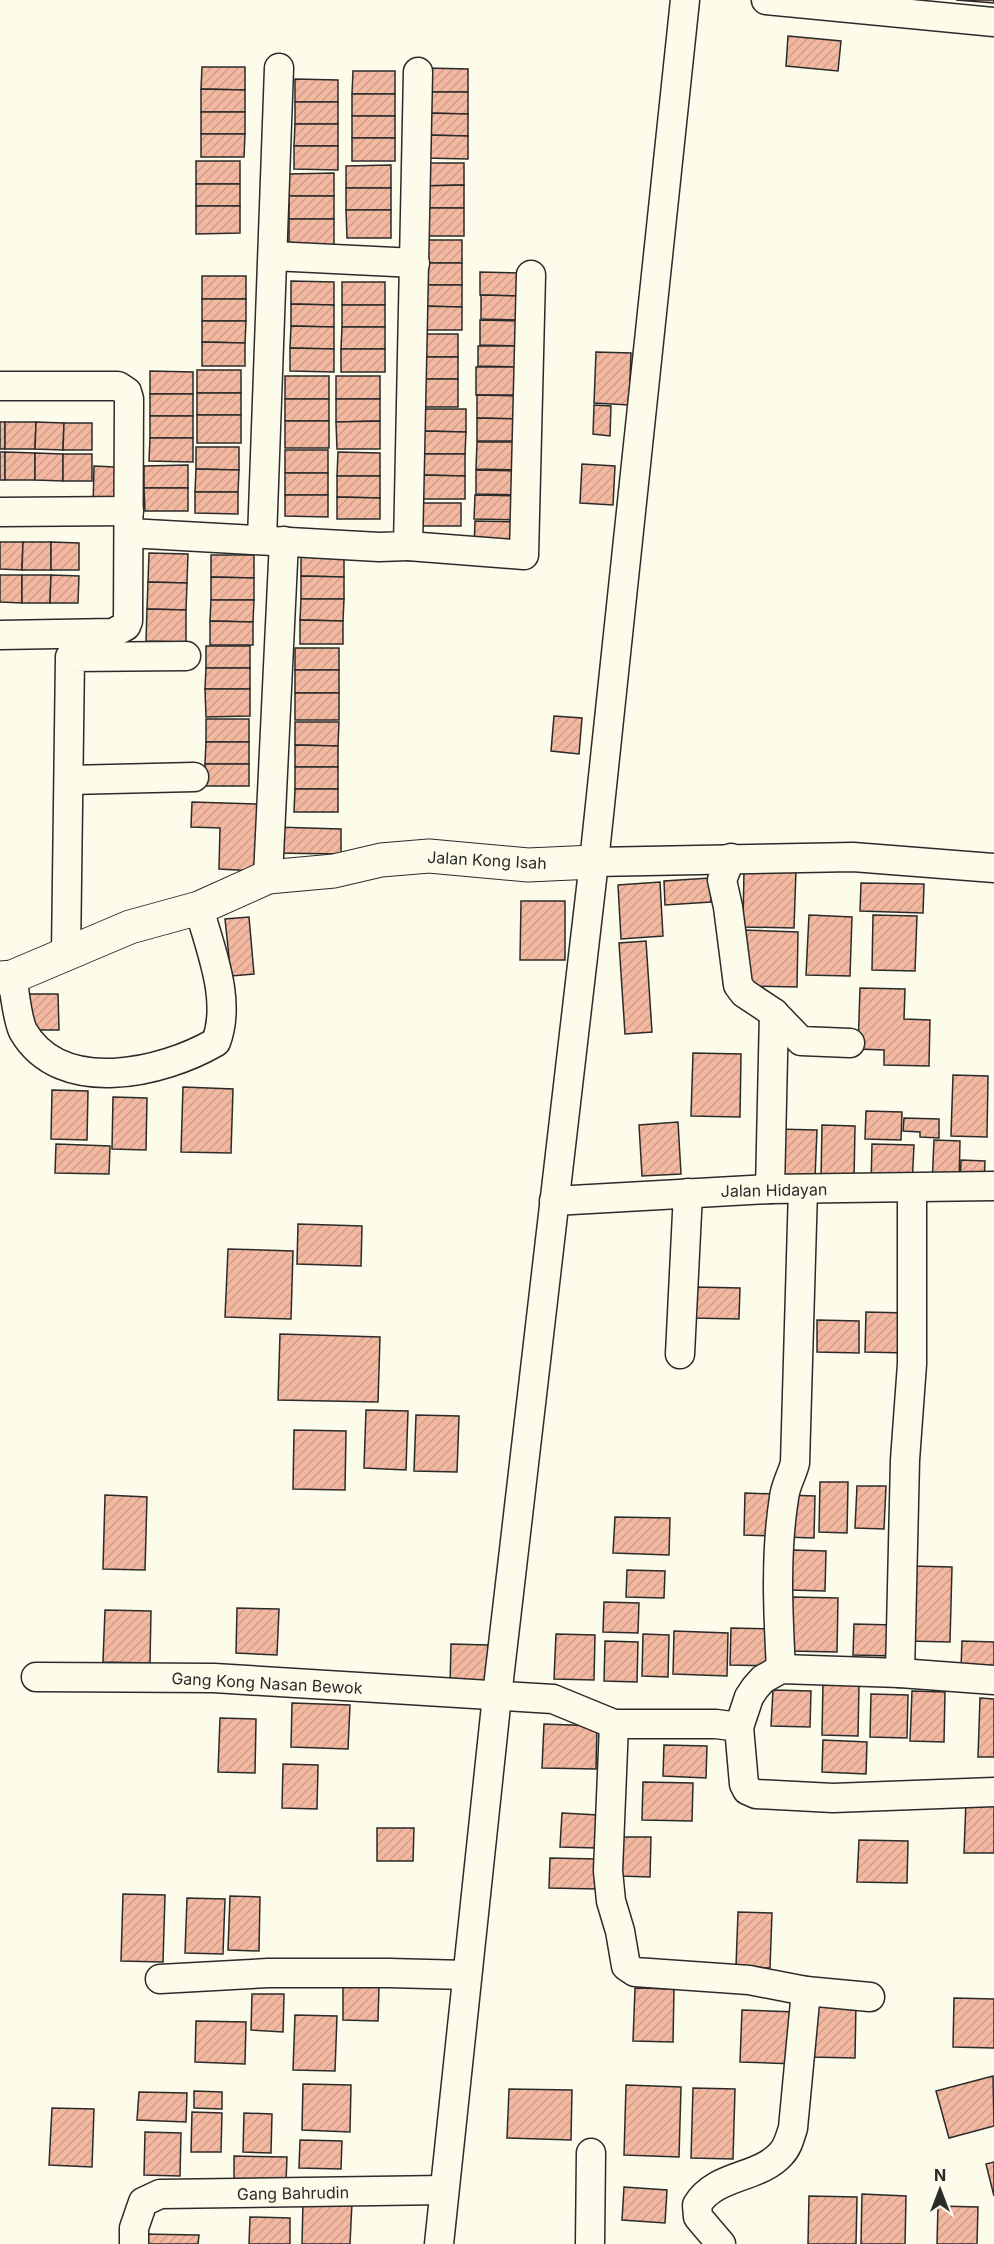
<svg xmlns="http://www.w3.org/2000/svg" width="994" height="2244" font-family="Inter,sans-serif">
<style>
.building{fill:url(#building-hatch);stroke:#2b2b2b;stroke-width:1.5}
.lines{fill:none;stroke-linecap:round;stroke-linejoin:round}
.street-casing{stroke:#2b2b2b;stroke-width:31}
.secondary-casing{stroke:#2b2b2b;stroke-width:35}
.street{stroke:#fdfbea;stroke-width:28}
.secondary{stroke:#fdfbea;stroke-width:33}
.labels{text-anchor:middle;stroke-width:4.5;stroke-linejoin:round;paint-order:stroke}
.street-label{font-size:16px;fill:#2b2b2b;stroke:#fdfbea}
</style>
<defs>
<pattern id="building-hatch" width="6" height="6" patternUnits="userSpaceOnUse" patternTransform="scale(1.5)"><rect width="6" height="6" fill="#f2b8a0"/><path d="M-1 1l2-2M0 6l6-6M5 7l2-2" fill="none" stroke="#d09e8a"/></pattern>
</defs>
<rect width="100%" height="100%" fill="#fdfbea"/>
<g class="building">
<polygon points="956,0 994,0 994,3"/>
<polygon points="788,36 841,41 838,71 786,66"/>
<polygon points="202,67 245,67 245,90 201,89"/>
<polygon points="426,68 468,69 468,92 425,92"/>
<polygon points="353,71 395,71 395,94 352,94"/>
<polygon points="295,79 338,80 338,102 295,102"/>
<polygon points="201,89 245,90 245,112 201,112"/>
<polygon points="425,92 468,92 468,114 425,113"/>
<rect x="352" y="94" width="43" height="22"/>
<rect x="295" y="102" width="43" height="22"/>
<rect x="201" y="112" width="44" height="22"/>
<polygon points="425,113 468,114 468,136 425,135"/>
<rect x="352" y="116" width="43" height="22"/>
<polygon points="295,124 338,124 338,146 294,146"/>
<polygon points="201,134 245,134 244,157 201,157"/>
<polygon points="425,135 468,136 468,159 425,158"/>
<rect x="352" y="138" width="43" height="23"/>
<polygon points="294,146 338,146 338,170 294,169"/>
<rect x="196" y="161" width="44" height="23"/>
<polygon points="419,163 464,163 464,185 419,186"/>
<polygon points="391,165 391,188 346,188 346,166"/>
<polygon points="334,173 334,196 289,196 289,174"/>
<rect x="196" y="184" width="44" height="22"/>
<polygon points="464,185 464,208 419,208 419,186"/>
<rect x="346" y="188" width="45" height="22"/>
<rect x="289" y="196" width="45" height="23"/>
<polygon points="196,206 240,206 240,233 196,234"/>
<polygon points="419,208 464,208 464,236 420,236"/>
<polygon points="346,210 391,210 391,238 347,238"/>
<rect x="289" y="219" width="45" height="27"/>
<rect x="419" y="240" width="43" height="23"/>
<rect x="419" y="263" width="43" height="22"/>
<polygon points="480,272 520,273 520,296 480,295"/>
<rect x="202" y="276" width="44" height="23"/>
<polygon points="291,281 334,282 334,305 291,304"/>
<rect x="342" y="282" width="43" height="23"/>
<polygon points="419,285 462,285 462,307 418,306"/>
<polygon points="481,295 520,296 519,320 481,319"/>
<rect x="202" y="299" width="44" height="22"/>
<polygon points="291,304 334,305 334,327 291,326"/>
<rect x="342" y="305" width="43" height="22"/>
<polygon points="418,306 462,307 462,330 418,330"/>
<polygon points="480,320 519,321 519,346 480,345"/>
<polygon points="202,321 246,321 245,343 202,342"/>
<polygon points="291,326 334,327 334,349 290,348"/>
<polygon points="342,327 385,327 385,349 341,349"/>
<rect x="413" y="334" width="45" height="23"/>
<polygon points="202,342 245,343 245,366 202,366"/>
<polygon points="478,346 519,346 519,367 478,366"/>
<polygon points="290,348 334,349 334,372 290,371"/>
<rect x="341" y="349" width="44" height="23"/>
<polygon points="596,352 631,353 629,405 594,403"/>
<rect x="413" y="357" width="45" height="22"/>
<polygon points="476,367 519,367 518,395 476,395"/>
<rect x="197" y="370" width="44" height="23"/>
<polygon points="150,371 193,372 193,394 150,394"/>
<rect x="285" y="376" width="44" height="23"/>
<rect x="336" y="376" width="44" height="23"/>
<polygon points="413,379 458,379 458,407 414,407"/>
<rect x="197" y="393" width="44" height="22"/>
<rect x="150" y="394" width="43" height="22"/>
<polygon points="477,395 518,396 518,419 477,418"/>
<rect x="285" y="399" width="44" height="22"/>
<polygon points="336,399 380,399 380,421 336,422"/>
<polygon points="594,405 611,406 610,436 593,434"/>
<polygon points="423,409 466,409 466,432 423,431"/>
<rect x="197" y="415" width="44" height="28"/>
<rect x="150" y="416" width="43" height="22"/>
<polygon points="477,418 518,419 517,441 477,441"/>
<rect x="285" y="421" width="44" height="27"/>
<polygon points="380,421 380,449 337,449 336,422"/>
<rect x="0" y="422" width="5" height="27"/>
<polygon points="5,422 36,422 35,449 5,449"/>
<polygon points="36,422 64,423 63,450 35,449"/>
<polygon points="64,423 92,423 92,450 63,450"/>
<polygon points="423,431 466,432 465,454 423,454"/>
<polygon points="150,438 193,438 193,462 149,461"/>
<polygon points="477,442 517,442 517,470 476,469"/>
<polygon points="196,447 239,447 239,470 196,469"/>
<rect x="285" y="450" width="43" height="23"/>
<rect x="0" y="452" width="5" height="28"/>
<polygon points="5,452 35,453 35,480 5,480"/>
<polygon points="338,452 380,453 380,476 337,476"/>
<polygon points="35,453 63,454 63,481 35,480"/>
<rect x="63" y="454" width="29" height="27"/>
<polygon points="423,454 465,454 465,476 422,475"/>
<polygon points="582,464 615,466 613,505 580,503"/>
<polygon points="188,465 188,488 144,488 144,466"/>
<polygon points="94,466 115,467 115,508 93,508"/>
<polygon points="196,469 239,470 238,492 195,492"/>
<polygon points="476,470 517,471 517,495 476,494"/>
<rect x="285" y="473" width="43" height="22"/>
<polygon points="422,475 465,476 465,499 422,499"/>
<polygon points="337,476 380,476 380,498 337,497"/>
<polygon points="144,488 188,488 188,511 145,511"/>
<polygon points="195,492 238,492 238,514 195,513"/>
<polygon points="285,495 328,495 328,517 285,516"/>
<polygon points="475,495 517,496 516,520 474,519"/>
<polygon points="337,497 380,498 380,519 337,519"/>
<rect x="417" y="503" width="44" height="23"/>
<polygon points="475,521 516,522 516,550 474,549"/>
<polygon points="0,542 23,542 22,570 0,569"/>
<polygon points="23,542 51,542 51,570 22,570"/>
<polygon points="51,542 79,543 79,570 51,570"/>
<polygon points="149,553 188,554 187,583 148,582"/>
<polygon points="301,554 344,554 344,577 301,576"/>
<polygon points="211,555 254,555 254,578 211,577"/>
<polygon points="0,575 22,575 22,603 0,602"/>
<polygon points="22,575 51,575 50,603 22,603"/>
<polygon points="51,575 79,576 78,603 50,603"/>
<polygon points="301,576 344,577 344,599 301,599"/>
<polygon points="211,577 254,578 254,600 211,600"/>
<polygon points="148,582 187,583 186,610 147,609"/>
<polygon points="301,599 344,599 343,621 300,620"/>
<polygon points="211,600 254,600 253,622 210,621"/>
<polygon points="147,609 186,610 186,642 146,641"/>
<polygon points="300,620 343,621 343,644 300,644"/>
<polygon points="210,621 253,622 253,645 210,645"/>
<rect x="206" y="646" width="44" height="22"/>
<rect x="295" y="648" width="44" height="22"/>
<polygon points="206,668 250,668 250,689 205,689"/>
<rect x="295" y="670" width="44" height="23"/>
<polygon points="205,689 250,689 250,716 206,717"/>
<rect x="295" y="693" width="44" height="27"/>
<polygon points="554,716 582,718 579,754 551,751"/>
<rect x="206" y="719" width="43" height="23"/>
<polygon points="295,722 339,722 338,746 295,745"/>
<polygon points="206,742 249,742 249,764 205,764"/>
<polygon points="295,745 338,746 338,767 295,767"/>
<rect x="205" y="764" width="44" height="22"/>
<rect x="295" y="767" width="43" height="22"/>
<polygon points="295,789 338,789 338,812 294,812"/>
<polygon points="192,802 258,804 256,871 219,869 220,828 191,827"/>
<polygon points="275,827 341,829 341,854 274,853"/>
<polygon points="744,869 796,870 794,928 743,927"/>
<polygon points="710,878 711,902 665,905 664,881"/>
<polygon points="660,882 663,936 621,939 618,885"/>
<polygon points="861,883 924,884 923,913 860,911"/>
<polygon points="521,901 565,901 565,960 520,960"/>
<polygon points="809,915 852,917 850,976 806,975"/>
<polygon points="873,915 917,916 915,971 872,970"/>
<polygon points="249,917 254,974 231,976 225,919"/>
<polygon points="743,930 798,932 797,987 742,986"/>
<polygon points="646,941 652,1032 625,1034 619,943"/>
<polygon points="860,988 905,989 904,1019 930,1020 929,1066 884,1065 884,1050 858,1049"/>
<polygon points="26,994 58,994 59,1030 27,1030"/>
<polygon points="693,1053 741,1054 740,1117 691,1116"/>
<polygon points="953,1075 988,1076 987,1137 951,1136"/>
<polygon points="183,1087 233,1089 231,1153 181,1152"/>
<polygon points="52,1090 88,1091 87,1140 51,1139"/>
<polygon points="113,1097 147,1098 146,1150 112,1149"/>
<polygon points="866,1111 902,1112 901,1140 865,1139"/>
<polygon points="904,1118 939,1119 939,1138 920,1137 920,1132 903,1131"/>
<polygon points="678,1122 681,1174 642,1176 639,1125"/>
<polygon points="822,1125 855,1126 854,1181 821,1180"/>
<polygon points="775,1129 817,1130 815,1178 774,1177"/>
<polygon points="934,1140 960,1141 959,1186 932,1185"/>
<polygon points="56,1144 110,1146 109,1174 55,1173"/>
<polygon points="872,1144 914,1145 912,1186 871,1184"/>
<polygon points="961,1160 985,1161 984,1185 960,1185"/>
<polygon points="298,1224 362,1226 361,1266 297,1264"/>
<polygon points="228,1249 293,1251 291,1319 225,1317"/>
<polygon points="694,1287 740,1288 739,1319 693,1318"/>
<polygon points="866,1312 907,1313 906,1353 865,1352"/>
<polygon points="817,1320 859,1321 859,1353 817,1352"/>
<polygon points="280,1334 380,1337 378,1402 278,1400"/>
<polygon points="366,1410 408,1411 406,1470 364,1468"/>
<polygon points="416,1415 459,1416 457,1472 414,1471"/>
<polygon points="294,1430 346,1431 345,1490 293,1489"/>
<polygon points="820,1482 848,1482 847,1533 819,1532"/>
<polygon points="857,1486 886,1486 884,1529 855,1528"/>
<polygon points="745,1493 775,1494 774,1536 744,1535"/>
<polygon points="105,1495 147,1497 145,1570 103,1569"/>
<polygon points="785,1495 815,1496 814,1538 784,1537"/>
<polygon points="615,1517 670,1518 669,1555 613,1553"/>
<polygon points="792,1550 826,1551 825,1591 791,1590"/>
<polygon points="910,1566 952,1567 950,1642 908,1641"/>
<polygon points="627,1570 665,1571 664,1598 626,1597"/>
<polygon points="791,1597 838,1598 837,1652 789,1651"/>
<polygon points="604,1602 639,1603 638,1633 603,1632"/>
<polygon points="237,1608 279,1609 277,1655 236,1653"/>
<polygon points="105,1610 151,1611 150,1663 103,1662"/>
<polygon points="854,1624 894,1625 893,1656 853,1655"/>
<polygon points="731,1628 776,1629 775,1666 730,1665"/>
<polygon points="674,1631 728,1633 727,1676 673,1674"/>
<polygon points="556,1634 595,1635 594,1680 554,1679"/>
<polygon points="643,1634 669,1635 668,1677 642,1676"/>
<polygon points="605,1641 638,1642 637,1682 604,1681"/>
<polygon points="962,1641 994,1642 994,1669 961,1668"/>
<polygon points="451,1644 488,1645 487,1688 450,1687"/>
<polygon points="823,1683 859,1684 858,1736 822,1735"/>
<polygon points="773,1690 811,1691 810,1727 771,1726"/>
<polygon points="912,1691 945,1692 944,1742 910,1741"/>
<polygon points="871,1694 908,1695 907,1738 870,1737"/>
<polygon points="980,1698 994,1699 994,1757 978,1757"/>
<polygon points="292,1703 350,1705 348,1749 291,1747"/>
<polygon points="220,1718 256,1719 255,1773 218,1772"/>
<polygon points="544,1724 597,1726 596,1769 542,1768"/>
<polygon points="823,1740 867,1742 866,1774 822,1772"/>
<polygon points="664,1745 707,1746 706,1778 663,1776"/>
<polygon points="283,1764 318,1765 317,1809 282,1808"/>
<polygon points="643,1782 693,1783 692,1821 642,1820"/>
<polygon points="966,1801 994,1801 994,1853 964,1853"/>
<polygon points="562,1813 598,1815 597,1848 560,1847"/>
<polygon points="377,1828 414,1828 413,1861 377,1861"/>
<polygon points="621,1837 651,1837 650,1877 620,1876"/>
<polygon points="859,1840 908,1841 907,1883 857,1882"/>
<polygon points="550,1858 597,1859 597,1889 549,1888"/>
<polygon points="123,1894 165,1895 163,1962 121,1961"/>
<polygon points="230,1896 260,1897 259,1951 228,1950"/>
<polygon points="187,1898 225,1899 223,1954 185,1953"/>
<polygon points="738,1912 772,1913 770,1968 736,1967"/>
<polygon points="343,1985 379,1986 378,2021 343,2020"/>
<polygon points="635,1988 674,1989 673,2042 633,2041"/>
<polygon points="252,1994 284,1994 283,2032 251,2030"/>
<polygon points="954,1998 994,1999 994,2048 953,2047"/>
<polygon points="811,2001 856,2002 855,2058 809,2057"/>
<polygon points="742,2010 796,2012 795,2064 740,2062"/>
<polygon points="295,2015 337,2016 335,2071 293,2070"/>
<polygon points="196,2021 246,2022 245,2064 195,2062"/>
<polygon points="993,2076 994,2126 949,2138 936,2091"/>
<polygon points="303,2084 351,2085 350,2132 302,2130"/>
<polygon points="626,2085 681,2087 679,2157 624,2155"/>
<polygon points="693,2088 735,2089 733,2159 691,2158"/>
<polygon points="509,2089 572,2090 571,2140 507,2138"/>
<polygon points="194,2091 222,2092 222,2109 194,2108"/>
<polygon points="139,2092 187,2093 186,2122 137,2120"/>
<polygon points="52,2108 94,2109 92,2167 49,2165"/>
<polygon points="192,2112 222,2113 221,2152 191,2152"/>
<polygon points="244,2113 272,2114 271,2153 243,2152"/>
<polygon points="145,2132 181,2133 180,2176 144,2175"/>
<polygon points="300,2140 342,2141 341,2169 299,2168"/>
<polygon points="234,2156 287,2157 286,2182 234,2181"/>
<polygon points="994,2162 994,2196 986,2164"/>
<polygon points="624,2187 667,2190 665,2223 622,2220"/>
<polygon points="862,2194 906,2196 905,2244 861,2244"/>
<polygon points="809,2196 857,2197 856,2244 808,2244"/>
<polygon points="303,2201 352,2202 350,2244 302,2244"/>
<polygon points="938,2206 978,2207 977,2244 937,2244"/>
<polygon points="250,2217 290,2218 290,2244 249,2244"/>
<polygon points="141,2234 199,2235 198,2244 140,2244"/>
</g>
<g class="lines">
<g class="street-casing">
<g id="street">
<polyline points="766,0 994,22"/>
<polyline points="273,256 415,263"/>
<polyline points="0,386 118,386 127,392 129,399 128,621 126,626 113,633 0,635"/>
<polyline points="0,512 129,511"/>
<polyline points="129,533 379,547 408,546 418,72"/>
<polyline points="262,539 279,68"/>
<polyline points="408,546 524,555 531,275"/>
<polyline points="69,780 194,777"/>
<polyline points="731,858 722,880 728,907 738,985 744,993 774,1013"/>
<polyline points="594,862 853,857 994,868"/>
<polyline points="268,877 284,541"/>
<polyline points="66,954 70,657 186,656"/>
<path d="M12,977C15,992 17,1019 23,1031C61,1097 163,1073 216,1042C232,1000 210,949 199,908"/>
<polyline points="770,1189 774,1013 801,1041 850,1043"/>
<polyline points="554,1201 770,1189 994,1186"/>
<polyline points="680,1354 688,1193"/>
<path d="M781,1669C778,1613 775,1555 784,1498C785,1486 792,1475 795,1463L803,1189"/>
<polyline points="900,1673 905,1460 912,1364 912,1188"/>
<polyline points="36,1677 214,1678 553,1699 614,1724 716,1724 739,1727 744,1784 747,1790 756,1794 833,1798 994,1792"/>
<polyline points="614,1724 608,1871 611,1901 620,1931 626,1966 635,1972 749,1980 806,1991 870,1997"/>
<polyline points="739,1727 749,1697 755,1688 763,1679 781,1669 900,1673 994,1680"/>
<polyline points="160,1979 268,1973 389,1973 466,1975"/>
<polyline points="134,2244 134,2228 143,2202 160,2194 444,2190"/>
<polyline points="439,2244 497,1696 594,862 685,0"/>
<polyline points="590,2244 591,2153"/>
<path d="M721,2244L698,2217L697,2205C715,2174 759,2179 781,2154C788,2147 790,2137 793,2128L806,1991"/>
</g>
</g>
<g class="secondary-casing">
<polyline id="secondary" points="0,978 12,977 130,927 199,908 268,877 334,871 381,860 429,856 528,865 594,862"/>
</g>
<use href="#street" class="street"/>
<use href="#secondary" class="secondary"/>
</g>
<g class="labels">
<g class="street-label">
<text transform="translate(487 860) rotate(3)" y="6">Jalan Kong Isah</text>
<text transform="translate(774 1190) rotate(-1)" y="6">Jalan Hidayan</text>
<text transform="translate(267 1683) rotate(3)" y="6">Gang Kong Nasan Bewok</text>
<text transform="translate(293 2193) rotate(-1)" y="6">Gang Bahrudin</text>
</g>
</g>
<g transform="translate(940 2190)" stroke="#fdfbea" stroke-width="4.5" paint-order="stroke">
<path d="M0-4.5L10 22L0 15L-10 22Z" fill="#2b2b2b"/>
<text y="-9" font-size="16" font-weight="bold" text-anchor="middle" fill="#2b2b2b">N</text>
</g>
</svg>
